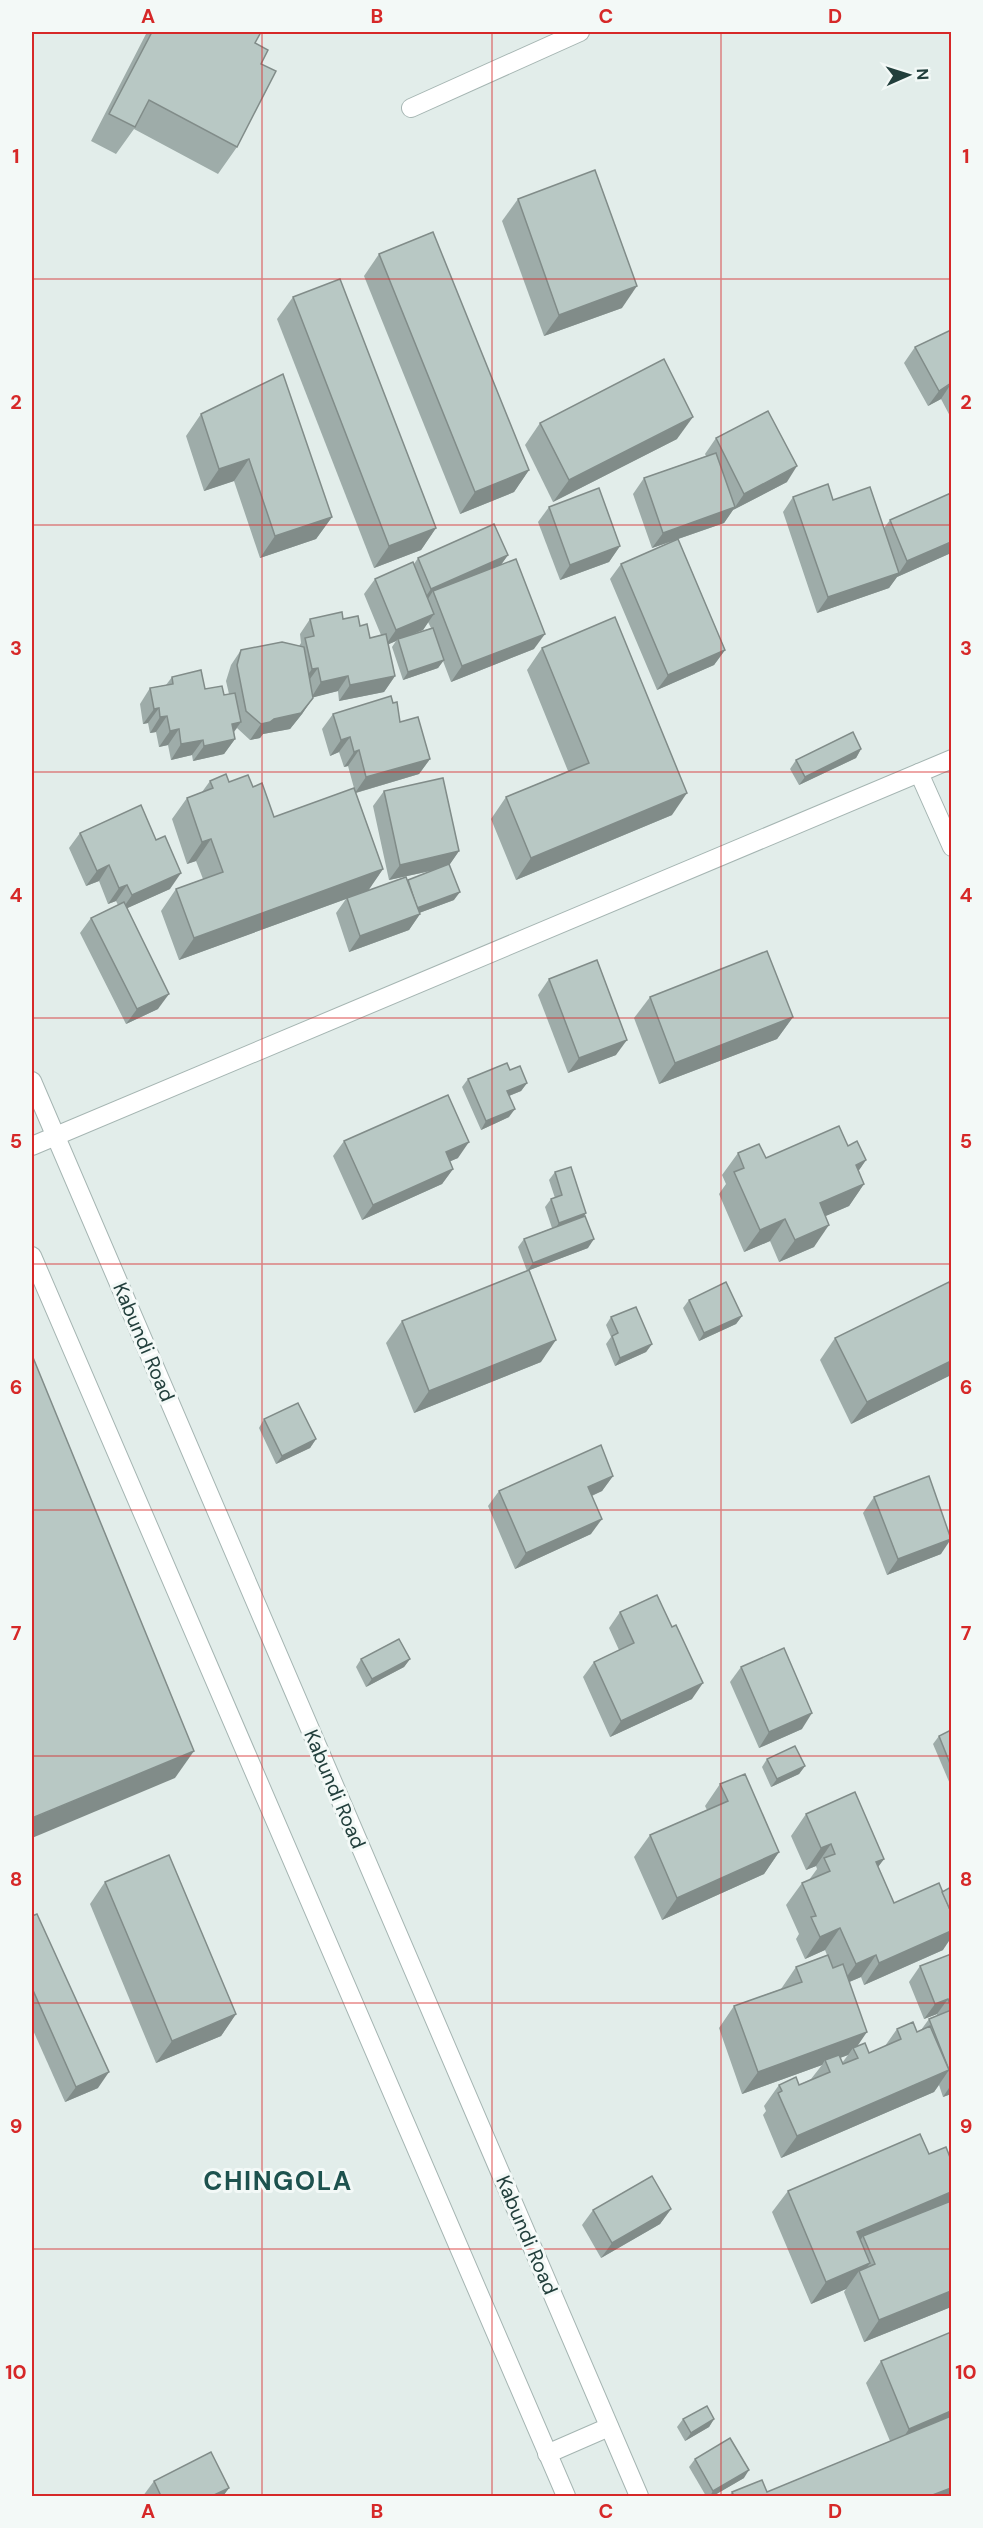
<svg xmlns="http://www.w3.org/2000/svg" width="983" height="2528" font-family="'DM Sans',sans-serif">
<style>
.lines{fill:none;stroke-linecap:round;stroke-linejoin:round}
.minor-casing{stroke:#a5b5b2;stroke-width:20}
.minor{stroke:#fff;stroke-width:18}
.wall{fill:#9eaca9;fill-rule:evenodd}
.shaded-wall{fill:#818c89}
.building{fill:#b8c8c4;stroke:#818c89;stroke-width:1.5}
.grid{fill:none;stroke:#d62828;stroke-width:1.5;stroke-opacity:0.55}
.labels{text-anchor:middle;stroke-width:6;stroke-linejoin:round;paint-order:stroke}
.street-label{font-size:20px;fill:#223f3c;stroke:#f3f9f7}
.district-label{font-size:26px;font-weight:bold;letter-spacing:1.5px;fill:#1d524e;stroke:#f3f9f7}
.neatline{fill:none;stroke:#d62828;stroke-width:2}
.grid-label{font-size:20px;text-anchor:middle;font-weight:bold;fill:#d62828}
</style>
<rect width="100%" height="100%" fill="#e2edea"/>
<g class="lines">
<g class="minor-casing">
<g id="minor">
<polyline points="411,108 580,32"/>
<polyline points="919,773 952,847"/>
<polyline points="32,1081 639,2496"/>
<polyline points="32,1146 952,759"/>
<polyline points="32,1256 566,2496"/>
<polyline points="547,2454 609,2427"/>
</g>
</g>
<use href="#minor" class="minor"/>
</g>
<g class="wall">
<polygon points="147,32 261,32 255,43 261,64 237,147 218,174 134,129 116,154 91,141"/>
<polygon points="518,199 622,308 544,336 502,221"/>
<polygon points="379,254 529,470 514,492 460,514 364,276"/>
<polygon points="293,297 436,528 421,550 374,568 277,319"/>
<polygon points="951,330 951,418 941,399 928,406 904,363 915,347"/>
<polygon points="201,414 332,517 316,539 260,558 234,481 204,491 186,436"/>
<polygon points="540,423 677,439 553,502 525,445"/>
<polygon points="716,438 787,482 733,510 724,523 678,539 725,650 714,665 657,690 610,579 621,564 676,540 652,548 633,494 644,478 706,456 705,454"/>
<polygon points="793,497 833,500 884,528 890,520 951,553 897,577 889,588 817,613 783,512"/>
<polygon points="549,507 620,546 609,562 560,580 538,522"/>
<path d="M508,555L501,565L534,649L451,682L443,661L438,668L403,680L392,647L396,641L388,644L395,676L384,692L339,701L338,691L313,697L302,714L290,729L263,734L260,738L250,740L237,728L234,732L235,739L224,754L193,761L192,755L171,760L168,745L159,747L156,732L150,733L148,723L143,724L140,704L150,688L166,685L172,677L224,695L229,694L226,681L231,665L241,650L299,646L301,643L300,634L310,619H343L360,626L370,638L381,635L364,594L375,579L414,564L418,558ZM428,622L431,628L411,635L423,630Z"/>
<polygon points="542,648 672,815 516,880 491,819 506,797 568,771 527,670"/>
<polygon points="393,703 400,722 430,759 419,774 356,793 383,869 368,890 408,880 435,870 389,880 373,806 384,791 459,851 449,865 454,900 419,913 420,914 409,930 349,952 336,913 346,899 179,960 161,911 176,889 203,879 196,861 187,864 172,819 187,798 202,792 210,781 229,782 253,787 274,817 354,788 348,766 344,767 339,752 330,756 322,729 333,714"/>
<polygon points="861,749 856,758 799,785 790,769 796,760"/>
<polygon points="80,833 170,889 127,908 158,1009 126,1024 80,933 91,918 118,905 116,901 108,904 99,881 86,886 69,848"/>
<polygon points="549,979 616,1055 568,1073 538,995"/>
<polygon points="650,997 793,1017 777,1039 659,1084 634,1018"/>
<polygon points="510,1070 527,1083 521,1091 509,1096 509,1117 481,1130 462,1087 468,1079"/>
<polygon points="344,1141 458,1158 450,1161 453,1169 442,1184 362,1220 333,1156"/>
<polygon points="848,1146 866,1160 858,1171 864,1184 849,1206 825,1216 814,1247 779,1262 770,1241 744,1252 719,1194 726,1184 722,1175 738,1153 766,1158"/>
<polygon points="555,1172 586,1213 584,1216 588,1248 527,1271 518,1247 524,1239 552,1228 545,1207 551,1199 555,1198 549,1180"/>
<polygon points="951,1287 951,1375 851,1424 820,1360 835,1338"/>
<polygon points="689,1300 742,1316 736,1324 699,1341 683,1308"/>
<polygon points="611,1317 652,1344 646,1352 615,1366 606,1344 611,1337 606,1325"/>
<polygon points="402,1321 541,1362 414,1413 386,1343"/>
<polygon points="264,1419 316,1439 310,1448 276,1464 259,1428"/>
<polygon points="613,1476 602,1491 592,1496 591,1534 515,1569 488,1506 499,1491"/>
<polygon points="874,1497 941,1554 887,1575 863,1513"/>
<polygon points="620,1612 672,1627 692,1699 610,1737 583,1677 594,1662 619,1650 609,1628"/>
<polygon points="361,1659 410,1659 404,1667 366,1687 356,1667"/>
<polygon points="741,1667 802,1729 759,1748 730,1682"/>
<polygon points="951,1730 951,1783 950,1784 933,1744 939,1736"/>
<polygon points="767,1759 805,1766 799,1774 771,1787 762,1767"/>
<polygon points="720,1784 779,1852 764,1874 662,1920 634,1857 650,1835 707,1810 705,1806"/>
<path d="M806,1814L884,1859L878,1867L894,1903L943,1950L864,1985L861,1977L849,1982L858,2046L869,2053L885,2046L897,2029L917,2032L921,2030L929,2019L937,2016V2014L924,2019L909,1982L920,1966L951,1954V2094L943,2097L939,2085L934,2092L781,2158L763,2115L766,2111L764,2106L779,2085H799L811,2079L822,2065L742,2094L719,2028L734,2006L781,1989L796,1967L827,1955L825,1950L805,1959L796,1939L799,1934L786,1905L802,1883L809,1880L817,1869L816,1866L806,1870L791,1836ZM848,2055L842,2063L840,2058Z"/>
<polygon points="105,1882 236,2014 221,2036 156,2063 90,1904"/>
<polygon points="32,1916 98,2088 65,2102 32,2028"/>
<polygon points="929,2154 951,2307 864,2342 844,2292 846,2289 811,2304 772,2212 788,2191"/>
<polygon points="671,2209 660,2224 601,2258 582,2225 593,2210"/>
<polygon points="881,2361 951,2496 729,2496 732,2492 767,2492 890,2441 866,2383"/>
<polygon points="683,2419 714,2419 709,2427 685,2441 677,2427"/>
<polygon points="695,2459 744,2478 713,2496 706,2496 689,2467"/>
<polygon points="154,2481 229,2488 223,2496 143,2496"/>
</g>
<g class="shaded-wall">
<polygon points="637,286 622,308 544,336 559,315"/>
<polygon points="951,384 941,399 928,406 939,391"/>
<polygon points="693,417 677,439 553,502 569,480"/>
<polygon points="249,459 234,481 204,491 219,469"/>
<polygon points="797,466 787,482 733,510 744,494"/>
<polygon points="529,470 514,492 460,514 475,492"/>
<polygon points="735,507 724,523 652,548 663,533"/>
<polygon points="332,517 316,539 260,558 275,536"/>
<polygon points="436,528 421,550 374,568 389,546"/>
<polygon points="951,542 951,553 897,577 889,588 817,613 828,597 899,573 907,561"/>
<polygon points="620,546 609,562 560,580 570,565"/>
<polygon points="508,555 497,570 433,591 426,602 420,605 431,589"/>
<polygon points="434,614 423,630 398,640 398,639 396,641 385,646 396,630"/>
<polygon points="545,634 534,649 451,682 462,666"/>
<polygon points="725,650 714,665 657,690 668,675"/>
<polygon points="444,660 438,668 403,680 408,672"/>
<polygon points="318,668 307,683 301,684 312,669"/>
<polygon points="348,676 338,691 311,698 321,682"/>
<polygon points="395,676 384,692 339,701 350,685"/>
<polygon points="313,698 302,714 290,729 263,734 260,738 250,740 261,724 274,719"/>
<polygon points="159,708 148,723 143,724 154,709"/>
<polygon points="167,716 156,732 150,733 160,717"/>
<polygon points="241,722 230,737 232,724"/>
<polygon points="179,729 168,745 159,747 170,731"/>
<polygon points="350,737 339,752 330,756 341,740"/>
<polygon points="235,739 224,754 193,761 204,746"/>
<polygon points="203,740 192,755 171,760 181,744"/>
<polygon points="861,749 856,758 799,785 805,777"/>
<polygon points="359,750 348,766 344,767 354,752"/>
<polygon points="430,759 419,774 355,793 366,777"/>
<polygon points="687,793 672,815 516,880 531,858"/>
<polygon points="211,839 196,861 187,864 202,842"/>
<polygon points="459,851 448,867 389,880 400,865"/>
<polygon points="109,865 99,881 86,886 97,871"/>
<polygon points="383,869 368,891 179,960 194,938"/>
<polygon points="181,873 170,889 121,911 132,895"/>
<polygon points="127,885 116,901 108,904 119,888"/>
<polygon points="460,892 454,900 411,916 416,908"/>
<polygon points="420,914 409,930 349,952 360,936"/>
<polygon points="169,994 158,1009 126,1024 137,1009"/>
<polygon points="793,1017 777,1039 659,1084 675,1063"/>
<polygon points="627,1040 616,1055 568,1073 579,1058"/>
<polygon points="527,1083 521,1091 501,1099 507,1091"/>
<polygon points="515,1109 509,1117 481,1130 486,1121"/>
<polygon points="469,1142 458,1158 435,1168 446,1152"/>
<polygon points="866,1160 851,1182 856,1165"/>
<polygon points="453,1169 442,1184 362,1220 373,1205"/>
<polygon points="864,1184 849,1206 805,1225 820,1203"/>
<polygon points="586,1213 581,1221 553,1231 559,1223"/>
<polygon points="785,1219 770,1241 744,1252 760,1230"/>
<polygon points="829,1225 814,1247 779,1262 795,1240"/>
<polygon points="594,1239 588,1248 527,1271 533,1263"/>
<polygon points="742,1316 736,1324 699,1341 704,1333"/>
<polygon points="556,1340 541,1362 414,1413 429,1391"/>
<polygon points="652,1344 646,1352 615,1366 620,1358"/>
<polygon points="951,1361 951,1375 851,1424 867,1402"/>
<polygon points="316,1439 310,1448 276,1464 282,1456"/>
<polygon points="613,1476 602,1491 577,1502 588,1487"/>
<polygon points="602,1519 591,1534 515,1569 526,1553"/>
<polygon points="951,1539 941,1554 887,1575 898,1559"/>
<polygon points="410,1659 404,1667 366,1687 372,1679"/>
<polygon points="703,1683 692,1699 610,1737 621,1721"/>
<polygon points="812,1713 802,1729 759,1748 769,1732"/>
<polygon points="194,1751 175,1778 32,1838 32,1818"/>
<polygon points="805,1766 799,1774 771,1787 777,1779"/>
<polygon points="831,1844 816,1866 806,1870 821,1848"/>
<polygon points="779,1852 764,1874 662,1920 677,1898"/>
<polygon points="884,1859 868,1880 876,1862"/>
<polygon points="840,1928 825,1950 805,1959 820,1937"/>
<polygon points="951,1931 951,1938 943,1950 864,1985 879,1963"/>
<polygon points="876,1955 861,1977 840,1986 856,1964"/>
<polygon points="948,1999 937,2014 924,2019 935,2004"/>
<polygon points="236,2014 221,2036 156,2063 172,2041"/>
<polygon points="867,2032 854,2051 853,2048 848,2055 826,2063 825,2060 822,2065 742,2094 758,2072"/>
<polygon points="949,2070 934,2092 781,2158 797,2136"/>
<polygon points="109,2072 98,2088 65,2102 76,2087"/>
<polygon points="951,2085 951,2094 943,2097"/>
<polygon points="951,2192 951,2204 863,2236 855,2249 857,2232"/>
<polygon points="671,2209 660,2224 601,2258 612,2243"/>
<polygon points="870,2263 861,2276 859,2271 846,2289 811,2304 826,2282"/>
<polygon points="951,2291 951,2307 864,2342 879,2320"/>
<polygon points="951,2411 951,2427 894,2451 909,2429"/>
<polygon points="714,2419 709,2427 685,2441 691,2433"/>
<polygon points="749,2470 744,2478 713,2496 710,2496 713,2491"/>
<polygon points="229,2488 223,2496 212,2496"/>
<polygon points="951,2488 951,2496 930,2496"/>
</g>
<g class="building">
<polygon points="152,32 261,32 255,43 268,50 261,64 276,71 237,147 149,100 135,127 109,114"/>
<polygon points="595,170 637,286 559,315 518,199"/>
<polygon points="433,232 529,470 475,492 379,254"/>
<polygon points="340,279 436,528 389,546 293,297"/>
<polygon points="951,330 951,383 939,391 915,347"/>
<polygon points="664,359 693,417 569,480 540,423"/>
<polygon points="283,374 332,517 275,536 249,459 219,469 201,414"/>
<polygon points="768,411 797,466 744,494 716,438"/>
<polygon points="716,453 735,507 663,533 644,478"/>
<polygon points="828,484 833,500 870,487 899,573 828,597 793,497"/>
<polygon points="599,488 620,546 570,565 549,507"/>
<polygon points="951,493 951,542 907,561 890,520"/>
<polygon points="494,524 508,555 431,589 418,558"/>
<polygon points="678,539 725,650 668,675 621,564"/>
<polygon points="516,559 545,634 462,666 433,591"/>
<polygon points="413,562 434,614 396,630 375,579"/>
<polygon points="342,612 343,619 358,616 360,626 367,624 370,638 386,634 395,676 350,685 348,676 321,682 318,668 312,669 305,638 314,636 310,619"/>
<polygon points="615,617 687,793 531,858 506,797 589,763 542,648"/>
<polygon points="433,628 444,660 408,672 398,639"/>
<polygon points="282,642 304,647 313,698 301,713 274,719 270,722 261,724 246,711 237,665 241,650"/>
<polygon points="201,670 205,689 222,686 224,695 235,693 241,722 232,724 235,739 204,746 203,740 181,744 179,729 170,731 167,716 160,717 159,708 154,709 150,688 173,684 172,677"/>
<polygon points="391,696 393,703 397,702 400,722 418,717 430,759 366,777 359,750 354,752 350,737 341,740 333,714"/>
<polygon points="853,732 861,749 805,777 796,760"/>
<polygon points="226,774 229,782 248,775 253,787 262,783 274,817 354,788 383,869 194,938 176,889 223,872 211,839 202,842 187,798 213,788 210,781"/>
<polygon points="443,778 459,851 400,865 384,791"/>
<polygon points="141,805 156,840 165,836 181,873 132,895 127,885 119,888 109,865 97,871 80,833"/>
<polygon points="449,864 460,892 417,908 408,880"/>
<polygon points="406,877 420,914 360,936 347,898"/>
<polygon points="124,902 169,994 137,1009 91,918"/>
<polygon points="767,951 793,1017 675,1063 650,997"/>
<polygon points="597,960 627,1040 579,1058 549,979"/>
<polygon points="507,1063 510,1070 520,1066 527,1083 507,1091 515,1109 486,1121 468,1079"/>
<polygon points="448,1095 469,1142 446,1152 453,1169 373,1205 344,1141"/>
<polygon points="839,1126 848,1146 857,1141 866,1160 856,1165 864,1184 820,1203 829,1225 795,1240 785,1219 760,1230 734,1172 744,1168 738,1153 759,1144 766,1158"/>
<polygon points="571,1167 586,1213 559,1223 551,1199 562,1195 555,1172"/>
<polygon points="585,1216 594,1239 533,1263 524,1239"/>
<polygon points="529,1270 556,1340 429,1391 402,1321"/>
<polygon points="726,1282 742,1316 704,1333 689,1300"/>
<polygon points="949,1282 951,1287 951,1361 867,1402 835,1338"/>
<polygon points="636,1307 652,1344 620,1358 612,1336 618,1333 611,1317"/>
<polygon points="32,1355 194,1751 32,1818"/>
<polygon points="298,1403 316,1439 282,1456 264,1419"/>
<polygon points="601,1445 613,1476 588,1487 602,1519 526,1553 499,1491"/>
<polygon points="929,1476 951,1539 898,1559 874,1497"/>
<polygon points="657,1595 672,1627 676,1625 703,1683 621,1721 594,1662 634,1643 620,1612"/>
<polygon points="399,1639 410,1659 372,1679 361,1659"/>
<polygon points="784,1648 812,1713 769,1732 741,1667"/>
<polygon points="951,1730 951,1766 939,1736"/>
<polygon points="795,1746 805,1766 777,1779 767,1759"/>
<polygon points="745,1774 779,1852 677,1898 650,1835 728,1801 720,1784"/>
<polygon points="855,1792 884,1859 876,1862 894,1903 939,1883 951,1912 951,1931 879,1963 876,1955 856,1964 840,1928 820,1937 811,1917 816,1916 802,1883 830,1871 824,1858 835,1854 831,1844 821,1848 806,1814"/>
<polygon points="169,1855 236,2014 172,2041 105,1882"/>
<polygon points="951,1887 951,1912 942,1892"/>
<polygon points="37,1914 109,2072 76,2087 32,1988 32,1916"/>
<polygon points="951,1954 951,2007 948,1999 935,2004 920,1966"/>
<polygon points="828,1955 833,1968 843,1964 867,2032 758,2072 734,2006 802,1982 796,1967"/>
<polygon points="951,2010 951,2075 929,2019"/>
<polygon points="913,2022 917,2032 930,2026 949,2070 797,2136 778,2093 782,2091 779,2085 796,2077 799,2085 830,2072 825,2060 839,2055 843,2064 858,2058 853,2048 865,2043 869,2053 901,2039 897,2029"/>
<polygon points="920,2134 929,2154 946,2147 951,2160 951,2192 857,2232 870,2263 826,2282 788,2191"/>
<polygon points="652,2176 671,2209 612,2243 593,2210"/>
<polygon points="951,2201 951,2291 879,2320 859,2271 875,2264 863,2236"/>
<polygon points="951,2332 951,2411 909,2429 881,2361"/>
<polygon points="707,2406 714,2419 691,2433 683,2419"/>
<polygon points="951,2416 951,2488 930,2496 734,2496 732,2492 762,2480 767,2492"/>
<polygon points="730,2438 749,2470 713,2491 695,2459"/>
<polygon points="211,2452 229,2488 212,2496 161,2496 154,2481"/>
</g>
<path class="grid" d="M262,32V2496M492,32V2496M721,32V2496M32,279H952M32,525H952M32,772H952M32,1018H952M32,1264H952M32,1510H952M32,1756H952M32,2003H952M32,2249H952"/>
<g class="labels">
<g class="street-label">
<text transform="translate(144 1342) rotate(67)" y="7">Kabundi Road</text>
<text transform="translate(335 1789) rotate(67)" y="7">Kabundi Road</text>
<text transform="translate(527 2235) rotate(67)" y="7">Kabundi Road</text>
</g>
<g class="district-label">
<text x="278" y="2190">CHINGOLA</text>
</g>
</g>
<rect width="983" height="2528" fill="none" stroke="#f3f9f7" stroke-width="66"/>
<g transform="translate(908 75) rotate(87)" stroke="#f3f9f7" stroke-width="4.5" paint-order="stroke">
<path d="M0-4.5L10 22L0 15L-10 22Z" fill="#223f3c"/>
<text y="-9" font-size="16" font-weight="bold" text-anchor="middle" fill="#223f3c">N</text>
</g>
<rect x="33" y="33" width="917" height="2462" class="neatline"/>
<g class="grid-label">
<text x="148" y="23">A</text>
<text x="377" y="23">B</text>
<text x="606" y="23">C</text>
<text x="835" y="23">D</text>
<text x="16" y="163">1</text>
<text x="966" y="163">1</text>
<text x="16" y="409">2</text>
<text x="966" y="409">2</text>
<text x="16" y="655">3</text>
<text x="966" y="655">3</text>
<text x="16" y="902">4</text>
<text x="966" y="902">4</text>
<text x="16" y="1148">5</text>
<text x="966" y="1148">5</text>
<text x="16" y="1394">6</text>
<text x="966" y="1394">6</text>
<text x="16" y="1640">7</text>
<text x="966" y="1640">7</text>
<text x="16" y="1886">8</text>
<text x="966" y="1886">8</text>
<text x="16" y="2133">9</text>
<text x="966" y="2133">9</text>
<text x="16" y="2379">10</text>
<text x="966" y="2379">10</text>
<text x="148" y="2518">A</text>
<text x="377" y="2518">B</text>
<text x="606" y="2518">C</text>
<text x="835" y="2518">D</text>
</g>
</svg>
